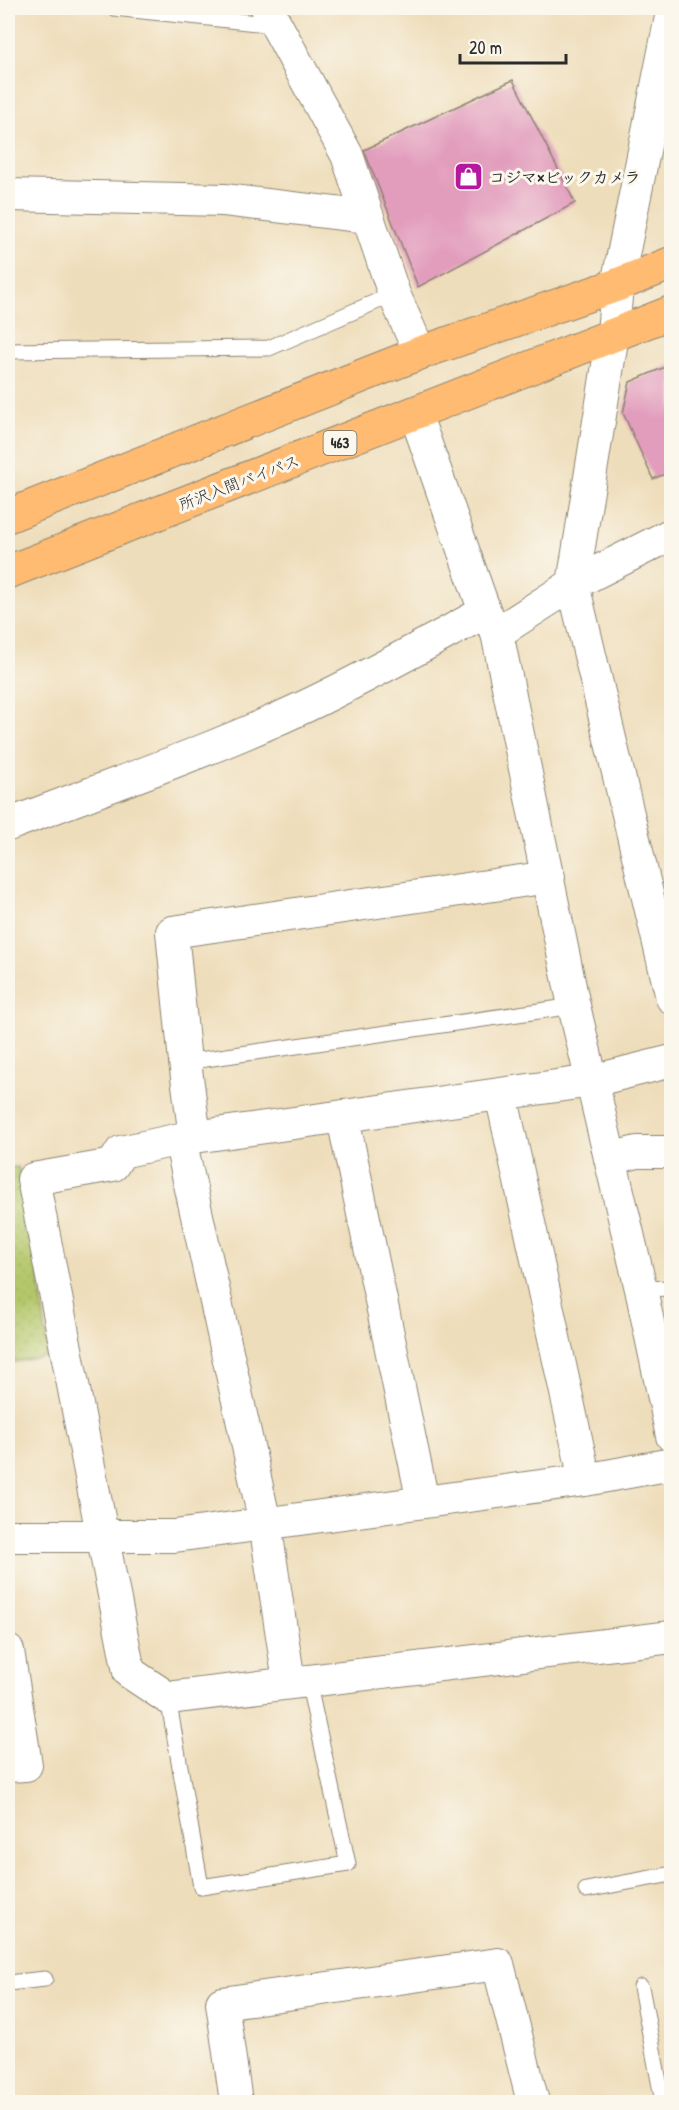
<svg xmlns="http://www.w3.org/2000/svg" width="679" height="2110" font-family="'Patrick Hand','Klee One',sans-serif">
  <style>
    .grass { fill: url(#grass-dots); stroke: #70794b; stroke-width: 1.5 }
    .building { fill: #e29dbd }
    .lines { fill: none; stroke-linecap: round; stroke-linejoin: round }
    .lane-casing { stroke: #8c8472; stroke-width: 17 }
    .street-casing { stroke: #8c8472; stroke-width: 34 }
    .highway-casing { stroke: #8c8472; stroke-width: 35 }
    .lane { stroke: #fff; stroke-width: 15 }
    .street { stroke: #fff; stroke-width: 32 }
    .highway { stroke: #ffbb71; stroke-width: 33 }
    .labels { text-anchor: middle; stroke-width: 6; stroke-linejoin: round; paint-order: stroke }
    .shield { fill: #fbf7ec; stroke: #696865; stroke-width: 1.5 }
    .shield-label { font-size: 15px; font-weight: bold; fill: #2b2b2b }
    .poi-label { font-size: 16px; font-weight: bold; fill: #2b2b2b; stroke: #fbf7ec; text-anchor: start }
    .street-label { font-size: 16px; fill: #2b2b2b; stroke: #fbf7ec }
  </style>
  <defs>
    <pattern id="grass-dots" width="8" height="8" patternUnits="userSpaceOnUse" patternTransform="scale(1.5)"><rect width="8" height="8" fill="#b4c76b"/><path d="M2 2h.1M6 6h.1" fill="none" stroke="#9bab5d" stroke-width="1.8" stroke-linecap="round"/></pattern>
  </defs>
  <rect width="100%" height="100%" fill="#fbf7ec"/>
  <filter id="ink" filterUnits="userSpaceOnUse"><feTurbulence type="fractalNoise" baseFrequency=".0167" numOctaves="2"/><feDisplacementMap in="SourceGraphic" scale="12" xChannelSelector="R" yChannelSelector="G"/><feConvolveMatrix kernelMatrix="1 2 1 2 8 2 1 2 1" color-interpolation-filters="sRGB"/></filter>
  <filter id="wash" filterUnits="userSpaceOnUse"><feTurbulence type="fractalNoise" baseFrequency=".008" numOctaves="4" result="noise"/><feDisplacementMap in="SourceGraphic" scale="24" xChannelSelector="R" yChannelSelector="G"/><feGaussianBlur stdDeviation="1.35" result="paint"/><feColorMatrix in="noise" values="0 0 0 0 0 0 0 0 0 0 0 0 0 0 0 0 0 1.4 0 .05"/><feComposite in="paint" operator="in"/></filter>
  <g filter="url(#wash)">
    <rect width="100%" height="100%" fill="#eeddba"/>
    <path class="grass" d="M18,1167l21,107 9,82 -40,7v-195z"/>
    <g id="blocks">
      <path class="building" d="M513,80l62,123 -157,84 -54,-137z
        M672,364v107l-19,8 -30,-66 7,-31z"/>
    </g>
  </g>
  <g filter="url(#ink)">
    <use href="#blocks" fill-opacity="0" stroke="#8c8472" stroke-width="1.5"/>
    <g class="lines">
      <defs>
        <path id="lane" d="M114,8l162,17
          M8,351l261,-3 125,-54
          M185,1062l389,-56
          M641,1289l31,-1
          M168,1698l33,189 147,-23 -40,-183
          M586,1890l86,-16
          M8,1983l37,-4
          M641,1987l22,115"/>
        <path id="street" d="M267,8l80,147 47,139 26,59
          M672,12l-55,273 -4,49 -40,250 99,414
          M8,195l216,5 144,17
          M415,413l70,199 12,21 77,373 67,283 31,147
          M497,633l76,-49 99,-50
          M8,825c98,-38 200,-73 296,-118 61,-29 121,-62 181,-95
          M672,1061l-80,20 -412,58 -59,13 -8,13 -80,14 96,493 39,26 504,-61
          M501,1094l84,386
          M343,1118l80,384
          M195,1137l-10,-75 -13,-130 377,-55
          M180,1139l85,384 24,159
          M610,1159l27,-7h35
          M8,1536h167l410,-56 87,-16
          M8,1651l18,114 -18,1
          M236,2102l-14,-99 276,-39 35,138"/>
        <path id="highway" d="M8,516l412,-163 197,-68 55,-22
          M8,572l664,-260"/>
      </defs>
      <use href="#lane" class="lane-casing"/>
      <use href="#street" class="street-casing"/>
      <use href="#highway" class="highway-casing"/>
      <use href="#lane" class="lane"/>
      <use href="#street" class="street"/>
      <use href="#highway" class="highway"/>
    </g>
  </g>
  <defs>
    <symbol id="shop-square" viewBox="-11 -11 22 22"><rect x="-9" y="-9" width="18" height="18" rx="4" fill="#b5179e" stroke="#fbf7ec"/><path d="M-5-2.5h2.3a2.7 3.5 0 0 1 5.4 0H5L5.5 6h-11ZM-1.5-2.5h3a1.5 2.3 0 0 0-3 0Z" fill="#fff"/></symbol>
  </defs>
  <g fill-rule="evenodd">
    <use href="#shop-square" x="452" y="160" width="33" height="33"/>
  </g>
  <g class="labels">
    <rect class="shield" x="323.5" y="431" width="33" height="24" rx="4.5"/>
    <g class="shield-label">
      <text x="340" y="448">463</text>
    </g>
    <g class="poi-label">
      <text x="489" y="183">コジマ×ビックカメラ</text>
    </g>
    <g class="street-label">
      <text transform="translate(239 482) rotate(-21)" y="6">所沢入間バイパス</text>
    </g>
  </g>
  <rect width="679" height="2110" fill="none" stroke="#fbf7ec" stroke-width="30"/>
  <path d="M460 54v9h106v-9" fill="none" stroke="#2b2b2b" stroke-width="3"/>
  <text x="469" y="54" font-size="18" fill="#2b2b2b" stroke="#fbf7ec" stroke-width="4.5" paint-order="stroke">20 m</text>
</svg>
